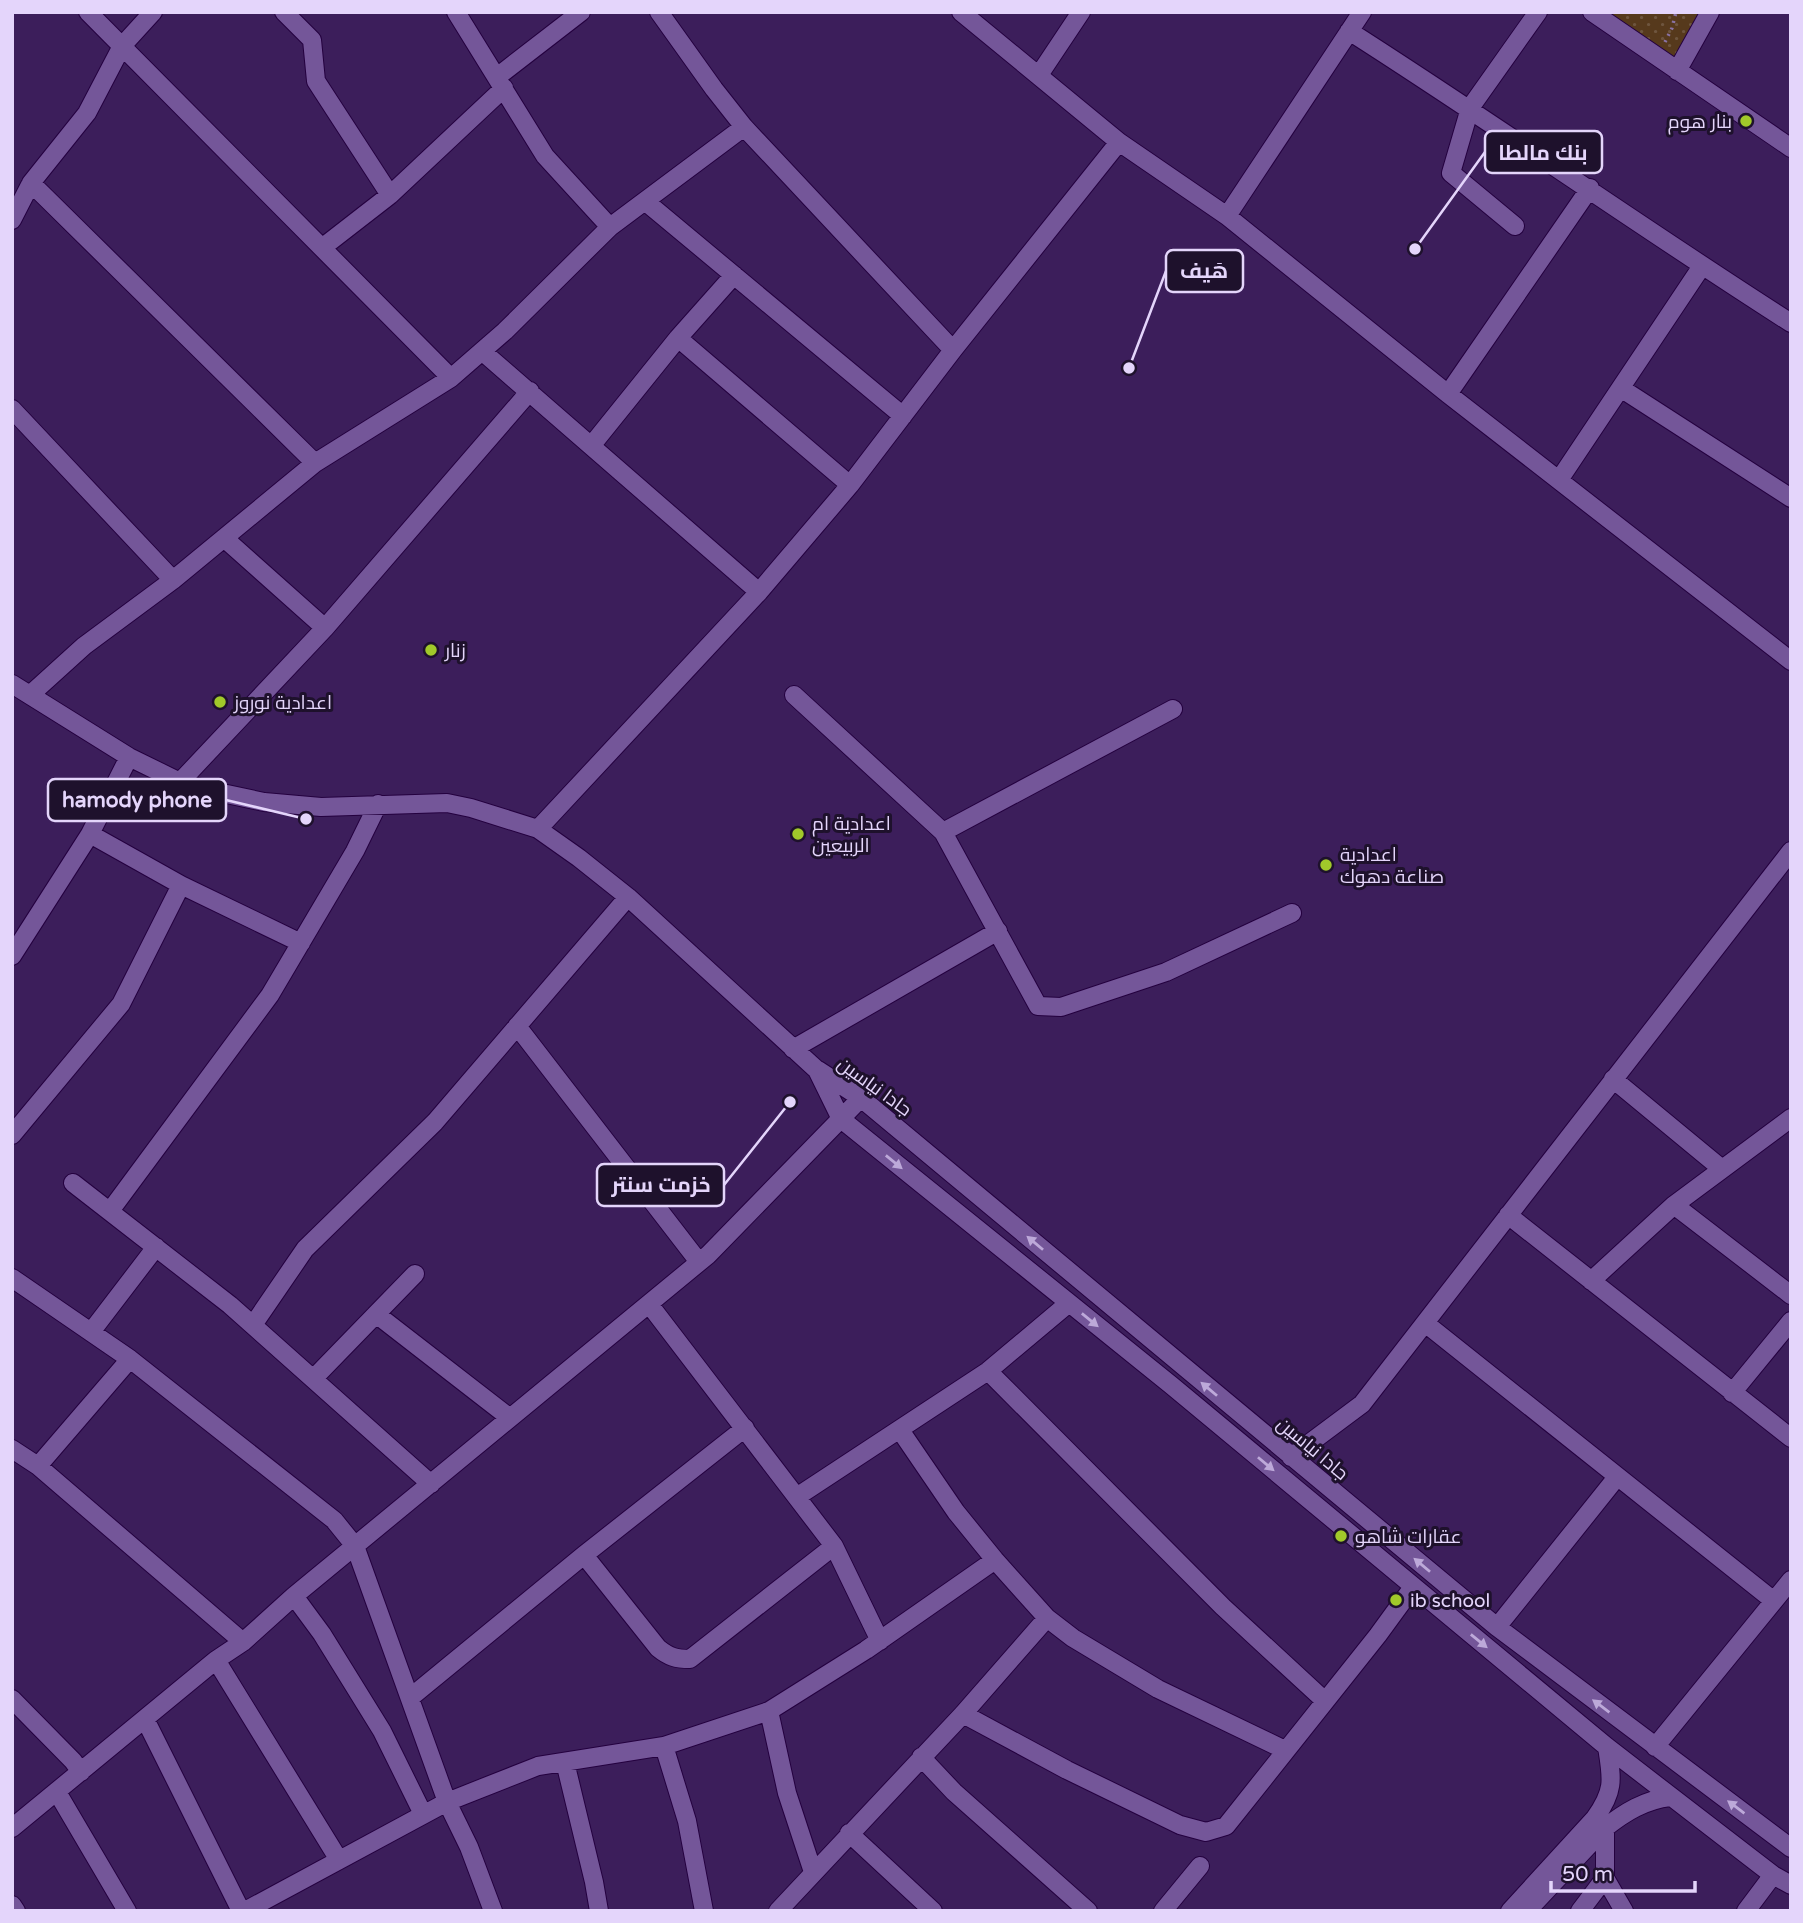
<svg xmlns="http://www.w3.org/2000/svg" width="1803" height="1923" font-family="'Varela Round',Cairo,sans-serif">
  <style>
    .grass { fill: url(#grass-dots) }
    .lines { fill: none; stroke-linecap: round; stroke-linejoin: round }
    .minor-casing { stroke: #24013f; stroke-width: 20 }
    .path { stroke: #8a73a5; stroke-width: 3.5; stroke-dasharray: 2 5; stroke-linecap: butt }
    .minor { stroke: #745699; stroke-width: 18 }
    .oneway { fill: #bda9d9 }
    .poi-dot { fill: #a1c92a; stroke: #1e112c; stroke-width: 2.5 }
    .labels { text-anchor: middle; stroke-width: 6; stroke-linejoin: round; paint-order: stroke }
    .poi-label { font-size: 19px; fill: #e4d5fb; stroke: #1e112c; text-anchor: start }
    .street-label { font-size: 19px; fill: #e4d5fb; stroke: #1e112c }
    .leader { fill: none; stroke: #e4d5fb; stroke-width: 2.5 }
    .callout-dot { fill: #e4d5fb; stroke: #1e112c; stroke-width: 2.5 }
    .callout { fill: #1e112c; stroke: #e4d5fb; stroke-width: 2.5 }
    .callout-label { font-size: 21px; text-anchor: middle; font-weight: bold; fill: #e4d5fb }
  </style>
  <defs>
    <pattern id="grass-dots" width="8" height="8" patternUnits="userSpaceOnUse" patternTransform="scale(1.75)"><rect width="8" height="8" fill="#56391c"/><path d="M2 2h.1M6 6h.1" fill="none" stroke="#6e553e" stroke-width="1.8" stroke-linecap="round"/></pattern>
  </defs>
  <rect width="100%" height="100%" fill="#3c1e5b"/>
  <path class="grass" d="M1592,12h118l-33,59z"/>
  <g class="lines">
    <defs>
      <path id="minor" d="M88,12l363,366
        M284,12l28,28 4,41 74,114
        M456,12l89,144 65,71
        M659,12l55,77 30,38 209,223
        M961,12l158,130 108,74 221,178 343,267
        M1592,12l199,136
        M1349,31c149,95 293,197 442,292
        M1677,71l33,-59
        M1039,75l42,-63
        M497,77l84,-65
        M31,183l284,280
        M646,202l257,214
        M1227,216l135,-204
        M12,220l19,-37 56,-70 35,-67 31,-34
        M1515,226l-64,-53 19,-65 68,-96
        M323,247l67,-52 114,-107
        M678,338l172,147
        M483,352l276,240
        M1622,389l169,109
        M1448,394l142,-206
        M12,409l161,171
        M591,446l87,-108 56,-63
        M1559,480l143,-214
        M224,538l101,90
        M12,684l117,73 51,25 28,8 56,12 57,5 126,-4 24,5 67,21 41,29 49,39 189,173 24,49 330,266 436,362 166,128 18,10
        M31,694l53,-48 89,-66 142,-117 136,-85 54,-47 105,-104 134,-100
        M794,695l149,137 95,174 23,1 105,-35 126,-59
        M180,782l145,-154 205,-237
        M538,829l221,-237 91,-107 103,-135 166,-208
        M943,832l230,-123
        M90,834l91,51 120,58
        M12,956l78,-122 39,-77
        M517,1026l182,236
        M793,1049l205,-118
        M818,1070l43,28 636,529 294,221
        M1613,1079l109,90
        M12,1135l109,-131 60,-119
        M73,1183l157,122 201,179
        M1674,1205l117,90
        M110,1211l160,-216 85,-144 23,-47
        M1508,1215l283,223
        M12,1278l118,81 204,161 21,26 92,256 22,45 24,64
        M1591,1281l83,-76 117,-87
        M649,1304l185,242 46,95
        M376,1314l134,104
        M1425,1323l349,278
        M253,1325l52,-76 130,-127 193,-225
        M91,1332l65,-85
        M988,1371l235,236 102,94
        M313,1379l102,-105
        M1732,1393l59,-72
        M900,1430l56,82 39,48 52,58 26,20 85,51 127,61
        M12,1449l26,17 205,176
        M1291,1457l71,-53 429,-553
        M38,1466l92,-107
        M798,1496l190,-125 81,-68
        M584,1555l74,93c11,9 18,11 32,11l144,-113
        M294,1596l28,38 60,97 41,83
        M1497,1627l120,-150
        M216,1660l123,200
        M411,1697l173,-142 161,-127
        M12,1699l61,62 8,11
        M769,1711l18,82 26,79
        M963,1714l104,56 113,55 26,7 20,-6 152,-191 35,-48
        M145,1719l96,192
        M664,1746l23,75 17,90
        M1655,1747l136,-167
        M921,1757l33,35 134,119
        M565,1762l29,120 5,29
        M57,1792l70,119
        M12,1828l204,-168 27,-18 51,-46 414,-341 153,-157
        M1605,1828v50l19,33
        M849,1833l84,78
        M12,1905l4,6
        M245,1911l202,-109 91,-36 126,-20 105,-35 97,-61 129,-90
        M778,1911l185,-197 84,-96
        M1163,1911l37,-45
        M1510,1911l85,-93c20,-28 17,-39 12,-71
        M1527,1911l78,-83c20,-16 40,-28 65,-31
        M1580,1911l25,-33
        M1746,1911l27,-36"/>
    </defs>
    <use href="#minor" class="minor-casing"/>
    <path class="path" d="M1665,42l7,-14 4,-16"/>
    <use href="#minor" class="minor"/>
  </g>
  <defs><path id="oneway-solid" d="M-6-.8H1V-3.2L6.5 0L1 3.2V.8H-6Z" transform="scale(1.75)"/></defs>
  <g class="oneway">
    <use href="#oneway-solid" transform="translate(894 1162) rotate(39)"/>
    <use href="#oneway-solid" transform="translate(1035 1243) rotate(-140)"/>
    <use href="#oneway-solid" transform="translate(1090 1320) rotate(39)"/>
    <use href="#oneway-solid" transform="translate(1209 1389) rotate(-140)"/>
    <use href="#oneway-solid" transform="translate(1266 1464) rotate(40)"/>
    <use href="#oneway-solid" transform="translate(1422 1565) rotate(-140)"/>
    <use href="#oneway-solid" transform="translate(1479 1641) rotate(39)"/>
    <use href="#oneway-solid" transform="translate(1601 1706) rotate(-143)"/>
    <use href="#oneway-solid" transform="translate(1736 1807) rotate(-143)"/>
  </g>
  <g class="poi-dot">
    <circle cx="1746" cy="121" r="7"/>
    <circle cx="431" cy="650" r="7"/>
    <circle cx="220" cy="702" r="7"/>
    <circle cx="798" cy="834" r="7"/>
    <circle cx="1326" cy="865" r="7"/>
    <circle cx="1341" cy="1536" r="7"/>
    <circle cx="1396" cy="1600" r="7"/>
  </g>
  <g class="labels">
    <g class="poi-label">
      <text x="1732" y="128" text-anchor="end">بنار هوم</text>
      <text x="445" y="657">زنار</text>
      <text x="234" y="709">اعدادية نوروز</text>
      <text x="812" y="830">اعدادية ام<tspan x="812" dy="22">الربيعين</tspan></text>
      <text x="1340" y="861">اعدادية<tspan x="1340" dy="22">صناعة دهوك</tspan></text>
      <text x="1355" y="1543">عقارات شاهو</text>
      <text x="1410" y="1607">ib school</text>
    </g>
    <g class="street-label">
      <text transform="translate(875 1086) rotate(36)" y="7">جادا نیاسین</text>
      <text transform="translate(1313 1448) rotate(40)" y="7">جادا نیاسین</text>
    </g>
  </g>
  <path class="leader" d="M1415 249L1485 152M1129 368L1166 271M306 819L226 800M790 1102L724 1185"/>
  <g class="callout-dot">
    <circle cx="1415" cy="249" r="7"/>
    <circle cx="1129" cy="368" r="7"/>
    <circle cx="306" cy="819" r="7"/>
    <circle cx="790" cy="1102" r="7"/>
  </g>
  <g class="callout">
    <rect x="1485" y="131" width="117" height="42" rx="7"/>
    <rect x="1166" y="250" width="77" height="42" rx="7"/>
    <rect x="48" y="779" width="178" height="42" rx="7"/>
    <rect x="597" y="1164" width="127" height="42" rx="7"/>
  </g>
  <g class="callout-label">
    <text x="1543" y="160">بنك مالطا</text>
    <text x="1204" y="278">هَيف</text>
    <text x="137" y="807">hamody phone</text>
    <text x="661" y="1192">خزمت سنتر</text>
  </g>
  <rect width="1803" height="1923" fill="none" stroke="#e4d5fb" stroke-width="28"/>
  <path d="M1551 1881v10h144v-10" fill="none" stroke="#e4d5fb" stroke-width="3.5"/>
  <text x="1562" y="1881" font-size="21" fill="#e4d5fb" stroke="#1e112c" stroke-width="5" paint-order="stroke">50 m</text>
</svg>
